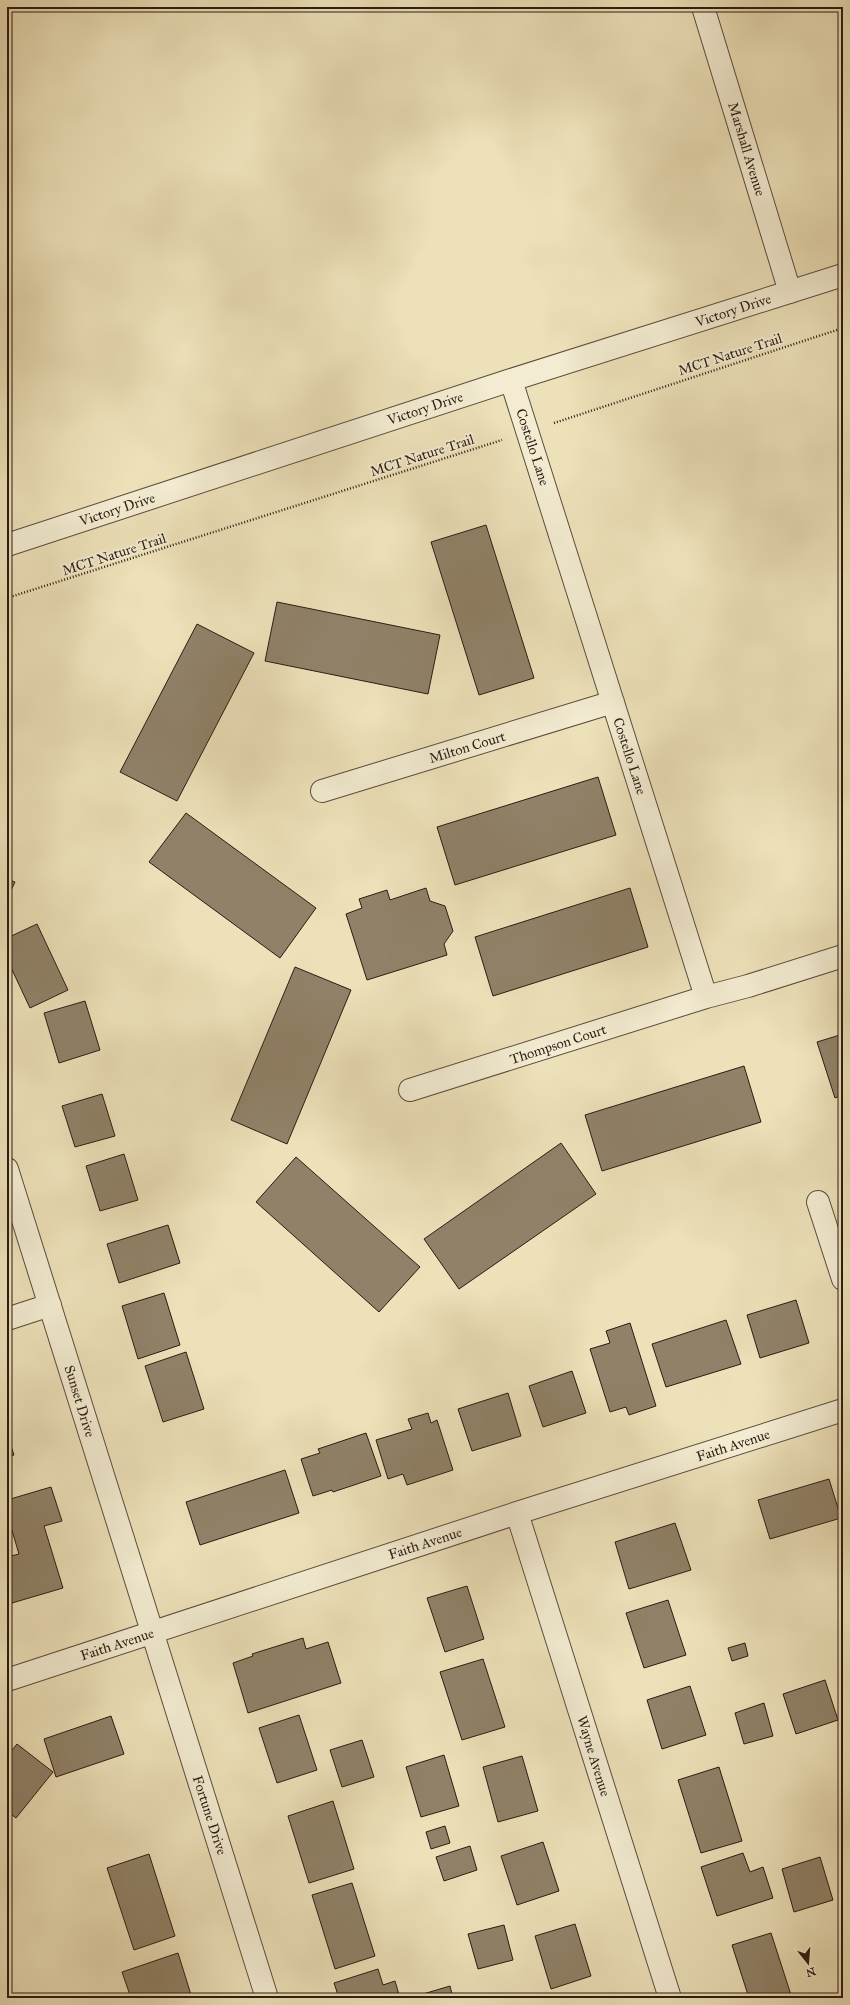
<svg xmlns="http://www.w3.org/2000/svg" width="850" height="2005" font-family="'IM FELL Great Primer',serif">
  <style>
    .building { fill: #908269; stroke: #2c1b12 }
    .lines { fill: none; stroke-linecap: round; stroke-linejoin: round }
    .street-casing { stroke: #5c4c3c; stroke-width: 24 }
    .path { stroke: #2c1b12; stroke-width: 2.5; stroke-dasharray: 1 2; stroke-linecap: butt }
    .street { stroke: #f3ecd2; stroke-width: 22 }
    .labels { text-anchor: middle; stroke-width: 3.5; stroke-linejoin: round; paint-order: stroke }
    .street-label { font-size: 14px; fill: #2c1b12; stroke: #f3ecd2 }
  </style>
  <rect width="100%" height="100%" fill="#ede1b9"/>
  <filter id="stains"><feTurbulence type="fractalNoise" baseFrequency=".005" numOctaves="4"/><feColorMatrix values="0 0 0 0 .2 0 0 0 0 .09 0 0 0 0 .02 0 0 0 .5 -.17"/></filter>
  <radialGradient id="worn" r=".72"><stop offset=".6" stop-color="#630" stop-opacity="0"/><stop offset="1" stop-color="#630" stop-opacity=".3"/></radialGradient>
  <path class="building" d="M486,525l48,153 -55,17 -48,-153z
    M277,602l163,33 -12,59 -163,-33z
    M197,624l57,29 -77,148 -57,-29z
    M598,777l18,58 -161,50 -18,-58z
    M186,813l130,95 -36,50 -131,-96z
    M7,879l8,3 -8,17z
    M426,888l4,13 15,5 8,25 -9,13 3,11 -80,25 -21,-66 16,-6 -3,-9 28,-9 3,10z
    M630,888l18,59 -155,49 -18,-59z
    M37,924l31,66 -38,18 -23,-49v-21z
    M295,967l56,23 -64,154 -56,-24z
    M85,1001l15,49 -41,13 -15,-50z
    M843,1034v61l-8,3 -18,-56z
    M744,1066l17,56 -159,49 -17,-56z
    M102,1094l13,42 -40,11 -13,-41z
    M561,1143l35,51 -137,95 -35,-50z
    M124,1154l14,46 -38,11 -14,-45z
    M296,1157l124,110 -41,45 -123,-110z
    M168,1225l12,38 -61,20 -12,-39z
    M164,1293l16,52 -42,14 -16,-53z
    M796,1300l13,43 -49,15 -13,-43z
    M726,1320l15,44 -75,23 -14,-43z
    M630,1323l26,83 -27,9 -3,-8 -16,5 -20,-63 20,-6 -4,-12z
    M186,1352l18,57 -41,13 -18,-56z
    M572,1371l14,42 -43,14 -14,-41z
    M508,1393l13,43 -49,15 -14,-42z
    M428,1413l3,10 6,-3 16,50 -46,15 -4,-11 -15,5 -12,-39 36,-11 -4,-10z
    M366,1433l15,43 -48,16 -1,-2 -19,6 -12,-37 19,-6 -2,-4z
    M7,1434l7,21 -7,2z
    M285,1470l14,43 -99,32 -14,-43z
    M829,1479l12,39 -71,21 -12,-39z
    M51,1487l11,34 -18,5 19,62 -51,15 -5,-15v-31l12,-3 -12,-40v-14z
    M675,1523l16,47 -62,19 -14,-47z
    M467,1586l17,53 -39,13 -18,-54z
    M668,1600l18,55 -42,13 -18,-55z
    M303,1638l3,11 22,-7 13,41 -93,30 -15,-50 20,-7 -1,-2z
    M745,1643l3,13 -16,5 -4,-13z
    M483,1659l22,68 -43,13 -22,-68z
    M825,1680l13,40 -42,14 -13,-40z
    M690,1686l16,49 -44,14 -15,-49z
    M764,1703l9,33 -29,8 -9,-31z
    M299,1715l18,55 -40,13 -18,-55z
    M111,1716l13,38 -68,23 -12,-38z
    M362,1740l12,37 -32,10 -12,-37z
    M17,1744l36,28 -37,46 -9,-7v-55z
    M444,1755l15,51 -38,11 -15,-50z
    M522,1756l16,55 -40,11 -15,-55z
    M719,1767l23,74 -41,12 -23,-73z
    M333,1801l21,68 -45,14 -21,-67z
    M445,1826l5,17 -19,6 -5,-17z
    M543,1842l16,49 -42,14 -16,-49z
    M470,1846l7,24 -33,11 -8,-24z
    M743,1853l7,19 13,-5 10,31 -56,18 -16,-49z
    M149,1854l26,82 -41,14 -27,-82z
    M820,1857l13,43 -39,12 -12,-43z
    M352,1883l23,73 -40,13 -23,-74z
    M575,1924l16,52 -40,13 -16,-53z
    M504,1925l9,35 -35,9 -10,-35z
    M771,1933l21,65h-43l-17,-53z
    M178,1953l14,45h-61l-9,-26z
    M378,1969l5,16 12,-4 5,17h-61l-5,-15z
    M450,1986l3,12h-39l-1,-1z"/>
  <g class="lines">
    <defs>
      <path id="street" d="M703,7l87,285
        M511,380l195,617
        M7,545l504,-165 332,-105
        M322,791l291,-89
        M410,1090l296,-93 42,-11 95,-30
        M7,1169l260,829
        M818,1202l25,77
        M7,1319l43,-14
        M517,1513l153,485
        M7,1680l510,-167 326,-103"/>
    </defs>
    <use href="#street" class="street-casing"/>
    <path class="path" d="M554,423l289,-95
      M7,598l495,-158"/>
    <use href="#street" class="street"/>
  </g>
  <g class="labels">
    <g class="street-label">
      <text transform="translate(747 149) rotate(73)" y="5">Marshall Avenue</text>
      <text transform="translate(733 310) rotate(-18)" y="5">Victory Drive</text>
      <text transform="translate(730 354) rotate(-18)" y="5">MCT Nature Trail</text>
      <text transform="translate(425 408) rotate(-18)" y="5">Victory Drive</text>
      <text transform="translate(533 447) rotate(72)" y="5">Costello Lane</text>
      <text transform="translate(422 455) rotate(-18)" y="5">MCT Nature Trail</text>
      <text transform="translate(117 509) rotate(-18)" y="5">Victory Drive</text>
      <text transform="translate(114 554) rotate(-18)" y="5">MCT Nature Trail</text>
      <text transform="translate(467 747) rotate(-17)" y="5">Milton Court</text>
      <text transform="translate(630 756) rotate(72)" y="5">Costello Lane</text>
      <text transform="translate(558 1044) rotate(-18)" y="5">Thompson Court</text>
      <text transform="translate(80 1401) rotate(73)" y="5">Sunset Drive</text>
      <text transform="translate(733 1445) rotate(-18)" y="5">Faith Avenue</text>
      <text transform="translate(425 1543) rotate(-18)" y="5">Faith Avenue</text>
      <text transform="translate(117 1644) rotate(-18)" y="5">Faith Avenue</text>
      <text transform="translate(594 1756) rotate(73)" y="5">Wayne Avenue</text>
      <text transform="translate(210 1815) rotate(72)" y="5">Fortune Drive</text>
    </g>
  </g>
  <rect width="850" height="2005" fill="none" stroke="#ede1b9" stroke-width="24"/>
  <rect x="8" y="8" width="834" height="1989" fill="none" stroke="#2c1b12" stroke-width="2"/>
  <rect x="12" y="12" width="826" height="1981" fill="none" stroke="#2c1b12"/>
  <g transform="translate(808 1963) rotate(163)" stroke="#f3ecd2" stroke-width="3" paint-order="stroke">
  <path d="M0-3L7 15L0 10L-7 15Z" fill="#2c1b12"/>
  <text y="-6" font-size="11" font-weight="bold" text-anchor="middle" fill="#2c1b12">N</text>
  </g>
  <rect width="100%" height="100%" filter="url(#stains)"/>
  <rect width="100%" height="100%" fill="url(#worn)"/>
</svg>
